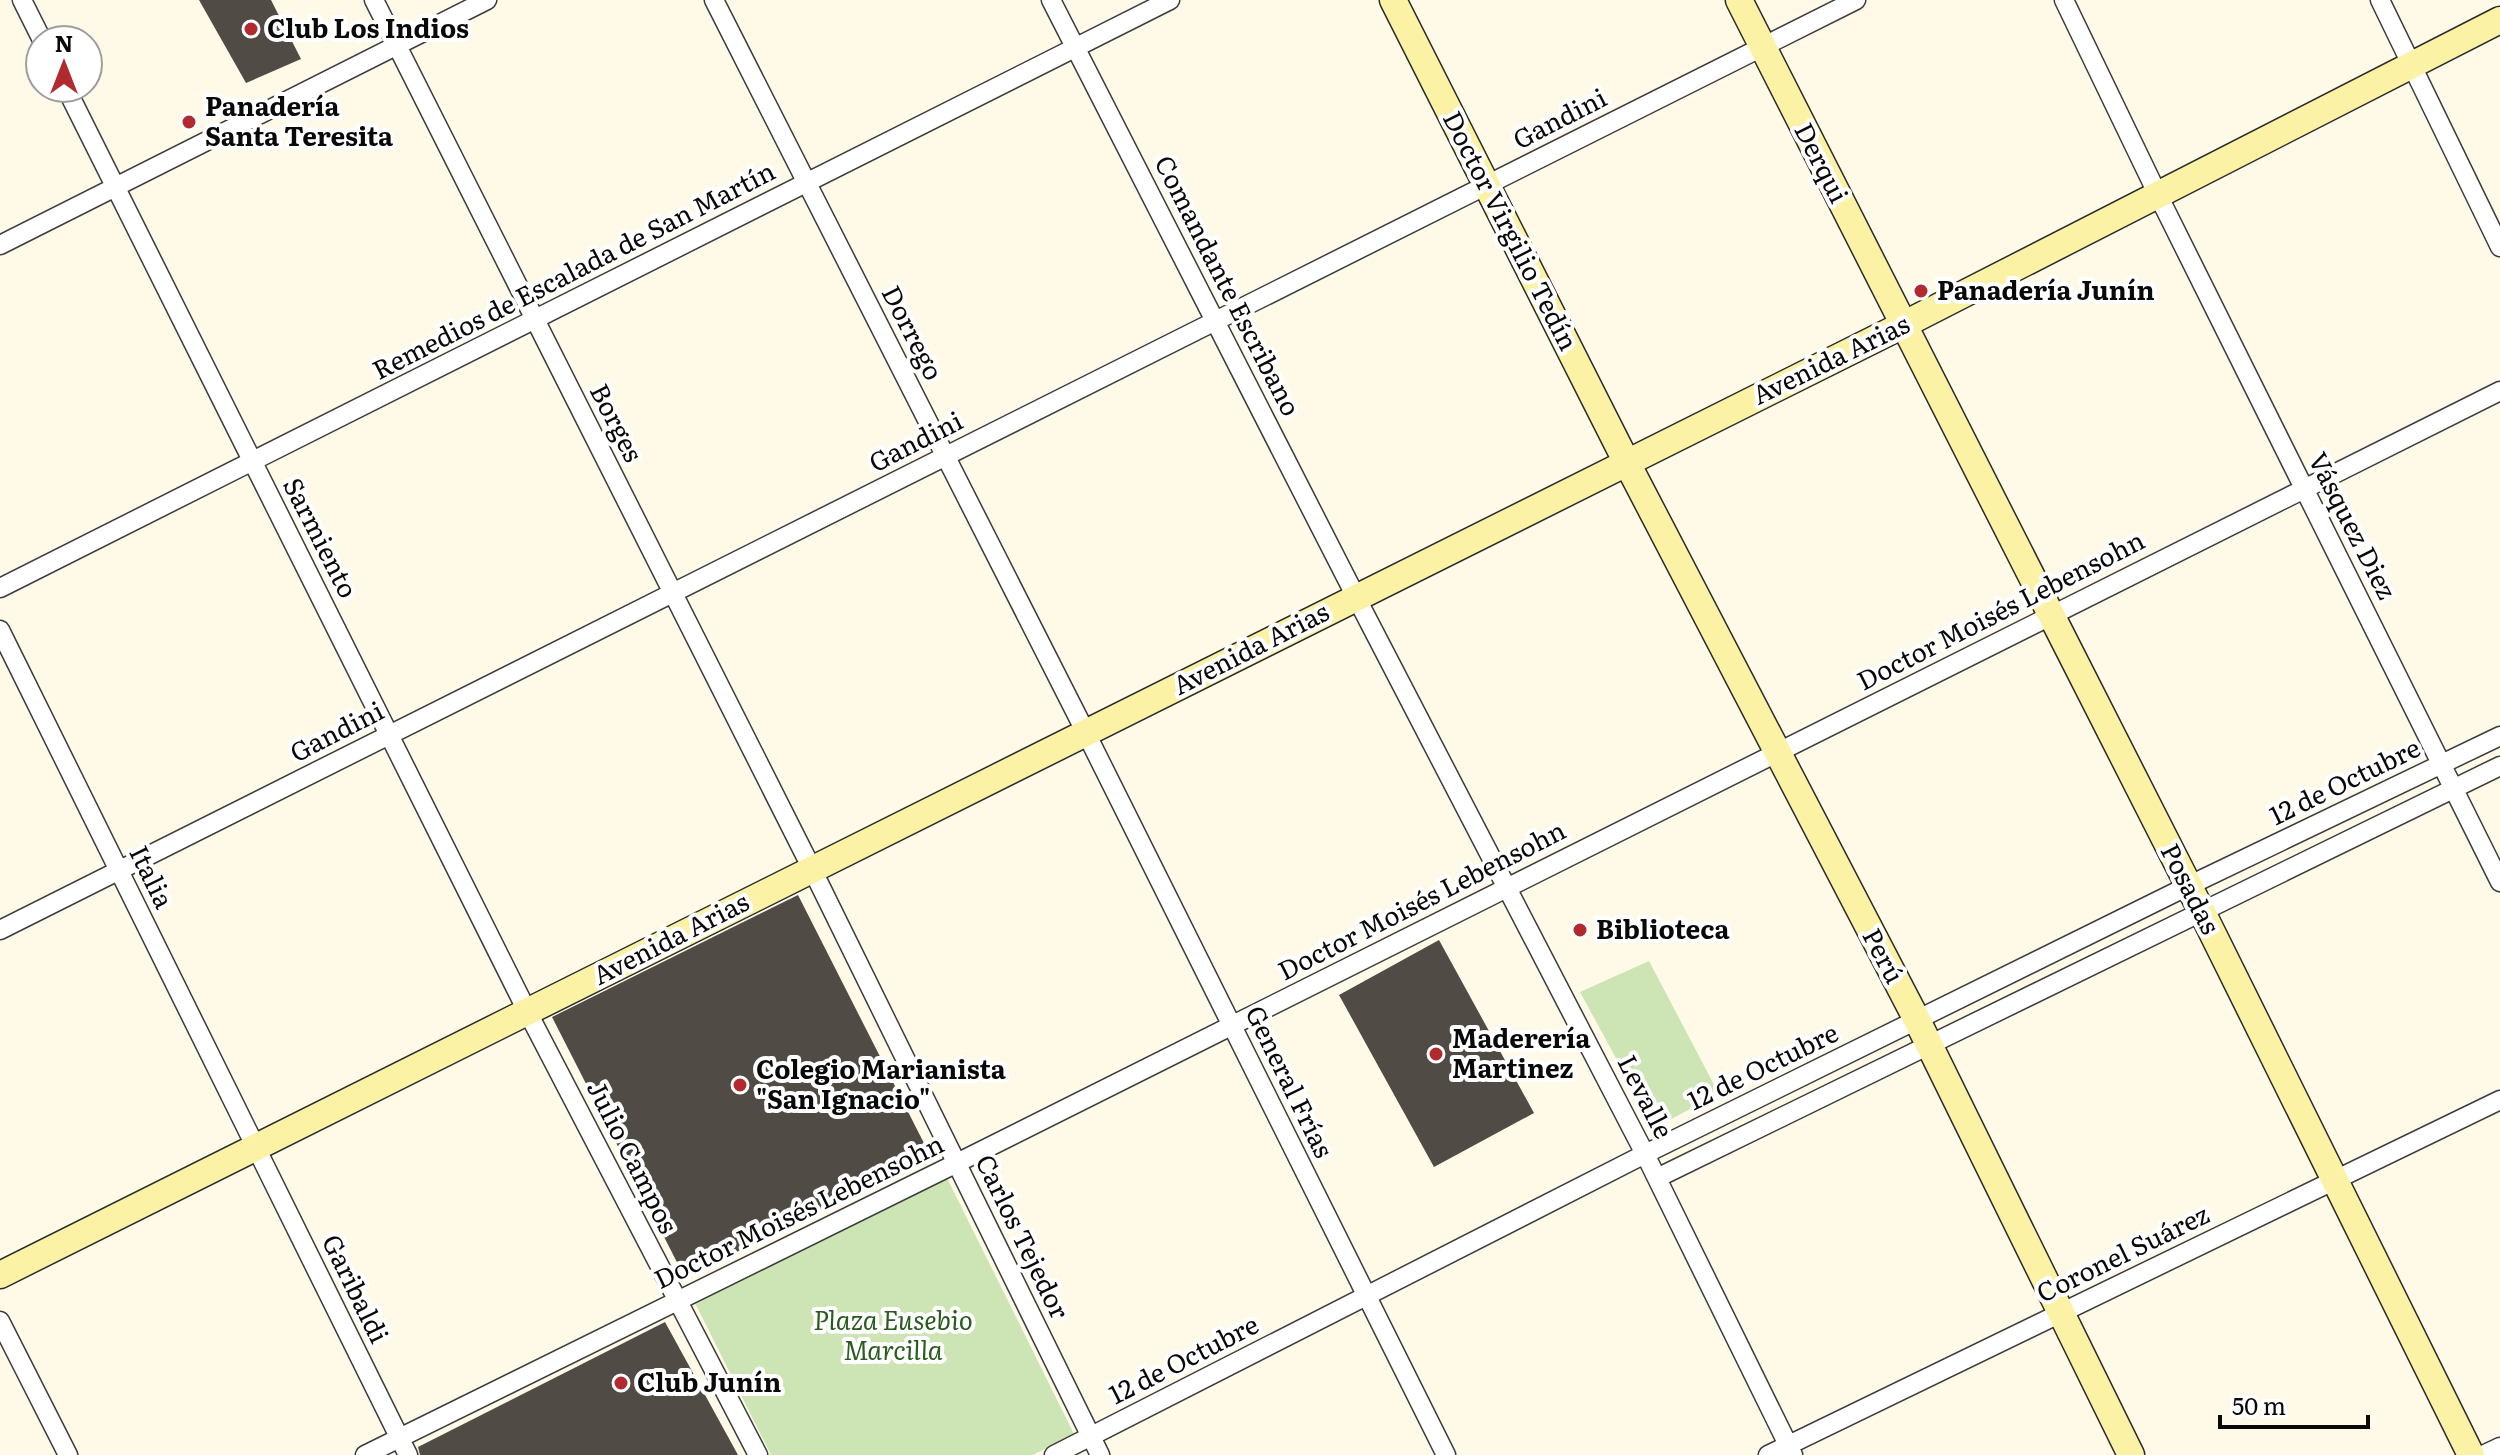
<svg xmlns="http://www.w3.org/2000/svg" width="2500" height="1455" font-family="Literata,serif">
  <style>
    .green { fill: #cde5b4 }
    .building { fill: #514b46 }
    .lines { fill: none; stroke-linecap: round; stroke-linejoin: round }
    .minor-casing { stroke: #3c3c3c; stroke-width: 21 }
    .secondary-casing { stroke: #2b2b2b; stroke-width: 29 }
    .minor { stroke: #fff; stroke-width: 18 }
    .secondary { stroke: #fbf2a5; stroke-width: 26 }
    .poi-dot { fill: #b12a2f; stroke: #fff; stroke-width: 3 }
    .labels { text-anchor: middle; stroke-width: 8; stroke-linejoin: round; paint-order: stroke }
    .poi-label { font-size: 26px; font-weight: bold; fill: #090909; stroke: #fff; text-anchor: start }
    .street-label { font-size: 26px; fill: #090909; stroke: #fff }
    .park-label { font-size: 26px; font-style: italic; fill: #2b5c1f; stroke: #fff }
  </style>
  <rect width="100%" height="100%" fill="#fefae7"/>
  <path class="green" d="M1649,961l70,133 -65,34 -74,-136z
    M946,1176l128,258 -41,21h-262l-76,-152z"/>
  <path class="building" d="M199,0h72l30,59 -55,24z
    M798,895l132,260 -245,123 -133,-261z
    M1439,940l95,173 -100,54 -95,-172z
    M665,1322l73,133h-318l-2,-8z"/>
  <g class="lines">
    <defs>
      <path id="minor" d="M22,0l20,40
        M374,0l438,869 288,586
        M714,0l371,731 361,724
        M1051,0l305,597 289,557 148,301
        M2064,0l93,193 343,689
        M2380,0l120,247
        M66,88l461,923 231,444
        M0,245l487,-245
        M0,588l1170,-588
        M0,630l408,825
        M0,930l1856,-930
        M1657,1178l843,-412
        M0,1321l68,134
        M365,1455l592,-292 1543,-772
        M1054,1455l591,-301 543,-268 312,-150
        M1768,1455l732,-355
        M2483,1455l17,-8"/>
      <path id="secondary" d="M1393,0l233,461 291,559 214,435
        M1739,0l463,912 269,543
        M0,1275l1903,-950 597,-305"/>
    </defs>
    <use href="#minor" class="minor-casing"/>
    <use href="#secondary" class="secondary-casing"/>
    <use href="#minor" class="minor"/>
    <use href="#secondary" class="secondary"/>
  </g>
  <g class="poi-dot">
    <circle cx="251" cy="29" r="8"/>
    <circle cx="189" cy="122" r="8"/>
    <circle cx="1921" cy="291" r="8"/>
    <circle cx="1580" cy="930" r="8"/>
    <circle cx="1436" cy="1054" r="8"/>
    <circle cx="740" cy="1085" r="8"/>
    <circle cx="621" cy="1383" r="8"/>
  </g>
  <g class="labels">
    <g class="poi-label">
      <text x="267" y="38">Club Los Indios</text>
      <text x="205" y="116">Panadería<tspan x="205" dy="30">Santa Teresita</tspan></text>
      <text x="1937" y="300">Panadería Junín</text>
      <text x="1596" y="939">Biblioteca</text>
      <text x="1452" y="1048">Maderería<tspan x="1452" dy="30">Martinez</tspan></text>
      <text x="756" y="1079">Colegio Marianista<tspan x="756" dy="30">"San Ignacio"</tspan></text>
      <text x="637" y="1392">Club Junín</text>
    </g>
    <g class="street-label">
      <text transform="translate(1560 119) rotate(-27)" y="9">Gandini</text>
      <text transform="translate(1821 163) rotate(63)" y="9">Derqui</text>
      <text transform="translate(1510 231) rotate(63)" y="9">Doctor Virgilio Tedín</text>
      <text transform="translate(574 271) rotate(-27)" y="9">Remedios de Escalada de San Martín</text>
      <text transform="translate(1227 286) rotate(63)" y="9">Comandante Escribano</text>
      <text transform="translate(912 333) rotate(63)" y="9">Dorrego</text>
      <text transform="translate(1831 360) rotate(-26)" y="9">Avenida Arias</text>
      <text transform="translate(616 423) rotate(63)" y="9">Borges</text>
      <text transform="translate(916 442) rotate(-27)" y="9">Gandini</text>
      <text transform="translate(2352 526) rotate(63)" y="9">Vásquez Diez</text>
      <text transform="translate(320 538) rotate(63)" y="9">Sarmiento</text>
      <text transform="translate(2001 611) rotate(-27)" y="9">Doctor Moisés Lebensohn</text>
      <text transform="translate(1251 649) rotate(-27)" y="9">Avenida Arias</text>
      <text transform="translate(337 732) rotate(-27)" y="9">Gandini</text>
      <text transform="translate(2345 782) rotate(-26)" y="9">12 de Octubre</text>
      <text transform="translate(151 877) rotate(64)" y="9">Italia</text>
      <text transform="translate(2190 889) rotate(63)" y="9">Posadas</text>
      <text transform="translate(1422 901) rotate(-27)" y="9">Doctor Moisés Lebensohn</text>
      <text transform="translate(671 939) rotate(-27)" y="9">Avenida Arias</text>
      <text transform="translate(1883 956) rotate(62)" y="9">Perú</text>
      <text transform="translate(1763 1067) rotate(-26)" y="9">12 de Octubre</text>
      <text transform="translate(1289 1082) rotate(64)" y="9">General Frías</text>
      <text transform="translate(1645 1097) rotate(63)" y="9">Levalle</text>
      <text transform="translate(632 1157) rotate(63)" y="9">Julio Campos</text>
      <text transform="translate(799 1212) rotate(-26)" y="9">Doctor Moisés Lebensohn</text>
      <text transform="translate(1022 1237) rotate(64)" y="9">Carlos Tejedor</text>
      <text transform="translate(2123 1254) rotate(-26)" y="9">Coronel Suárez</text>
      <text transform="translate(355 1289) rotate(64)" y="9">Garibaldi</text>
      <text transform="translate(1184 1360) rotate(-27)" y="9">12 de Octubre</text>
    </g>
    <g class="park-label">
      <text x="893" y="1330">Plaza Eusebio<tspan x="893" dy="30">Marcilla</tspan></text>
    </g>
  </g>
  <g transform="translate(64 64)"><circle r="38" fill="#ffffff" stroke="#9d9d9d" stroke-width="2"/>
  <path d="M0-6L14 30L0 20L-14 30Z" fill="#b12a2f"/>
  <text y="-12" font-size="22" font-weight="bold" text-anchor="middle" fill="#090909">N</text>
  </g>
  <path d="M2220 1415v12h148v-12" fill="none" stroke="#090909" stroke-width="4"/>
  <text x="2232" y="1415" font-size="24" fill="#090909" stroke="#ffffff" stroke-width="6" paint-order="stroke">50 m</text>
</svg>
